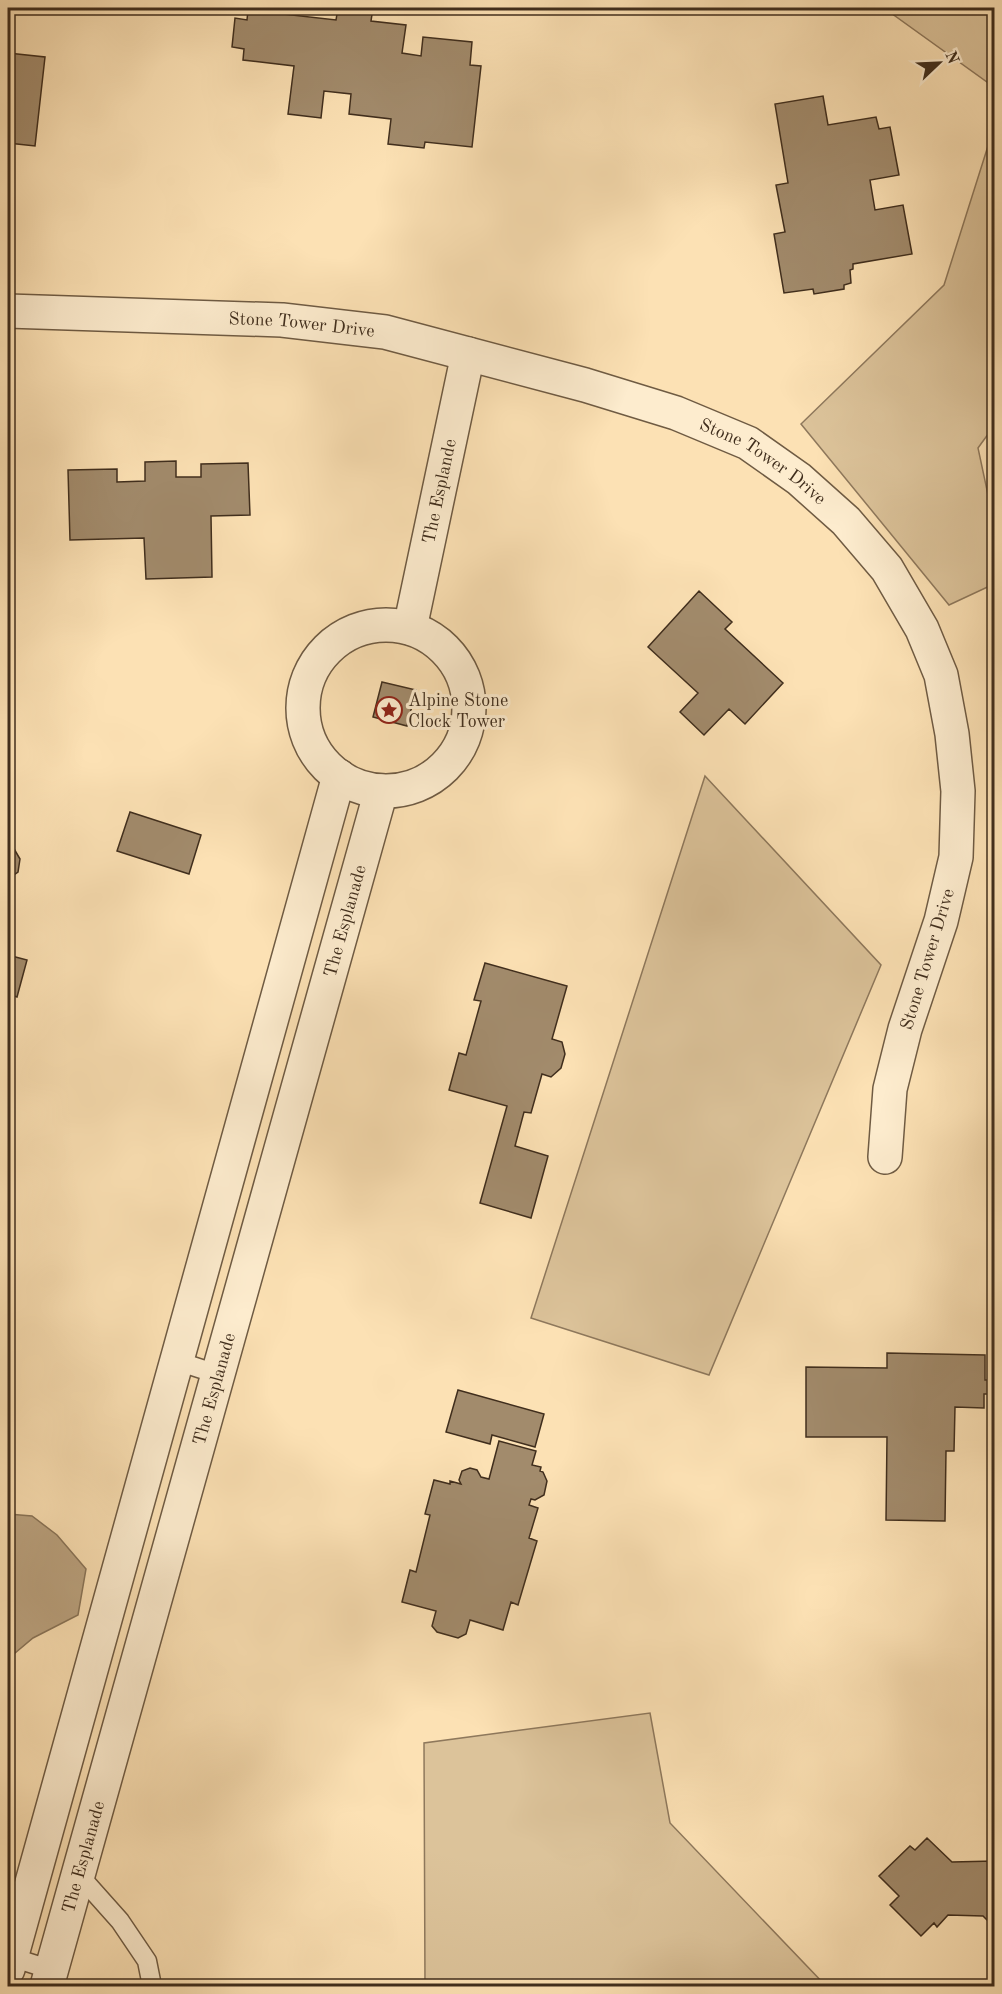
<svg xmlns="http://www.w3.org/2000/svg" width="1002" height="1994" font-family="'Old Standard TT',serif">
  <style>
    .green { fill: #dcc39a; stroke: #8e785c; stroke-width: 1.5 }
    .water { fill: #bca481; stroke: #8a7559; stroke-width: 1.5 }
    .building { fill: #a28b6c; stroke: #402e1d; stroke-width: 1.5 }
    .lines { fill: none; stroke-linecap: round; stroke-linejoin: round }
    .service-casing { stroke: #6f5b43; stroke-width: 21 }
    .minor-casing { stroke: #6f5b43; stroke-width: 36 }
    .service { stroke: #fdecce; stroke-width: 18 }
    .minor { stroke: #fdecce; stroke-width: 33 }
    .labels { text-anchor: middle; stroke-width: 6; stroke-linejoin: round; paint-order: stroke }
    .street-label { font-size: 18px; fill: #402e1d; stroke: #fdecce }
    .poi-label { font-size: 18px; fill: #402e1d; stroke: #fdecce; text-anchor: start }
  </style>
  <rect width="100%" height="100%" fill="#fce1b4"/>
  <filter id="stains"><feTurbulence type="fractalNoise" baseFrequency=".00333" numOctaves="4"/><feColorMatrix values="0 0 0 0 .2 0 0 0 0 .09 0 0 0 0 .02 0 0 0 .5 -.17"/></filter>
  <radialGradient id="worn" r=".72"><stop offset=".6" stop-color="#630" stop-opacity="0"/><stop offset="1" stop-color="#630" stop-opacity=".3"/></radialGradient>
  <path class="green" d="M884,8h110v79z
    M994,127v299l-16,22 16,75v61l-45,21 -148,-181 143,-139z
    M705,776l176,189 -172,410 -178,-57z
    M650,1713l20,110 156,163h-401l-1,-243z"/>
  <path class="water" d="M8,1514l24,2 25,19 29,34 -8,46 -45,23 -25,21z"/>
  <path class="building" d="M338,8h35l-2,13 35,4 -4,28 19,3 2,-19 49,5 -2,23 11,1 -9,81 -47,-5 -1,6 -36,-4 3,-25 -42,-5 2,-20 -27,-3 -3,27 -33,-4 6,-48 -51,-6 1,-11 -12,-2 3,-29 12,2 1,-10 88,10z
    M8,53l37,4 -10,89 -27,-3z
    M823,96l5,29 48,-8 3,12 11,-2 9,48 -29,5 5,30 28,-5 9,49 -59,10v5l-3,1 1,13 -7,2v4l-30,5 -1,-5 -29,4 -10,-59 11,-2 -9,-47 12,-2 -13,-79z
    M176,461v16h25v-13l47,-1 2,52 -39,1 1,61 -66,2 -2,-41 -74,2 -2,-70 49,-1v13l28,-1v-19z
    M699,591l33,31 -7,7 58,54 -38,41 -16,-15 -25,26 -24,-23 18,-19 -50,-46z
    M382,682l34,8 -9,36 -34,-9z
    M8,808l5,1 -5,21z
    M130,812l71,23 -12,39 -72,-23z
    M8,846l5,1 7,12 -2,13 -10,7z
    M8,955l19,5 -10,37 -9,-3z
    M485,963l82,23 -15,53 10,3 3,12 -4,14 -10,9 -9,-3 -11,39 -7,-1 -9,34 33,10 -17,62 -51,-15 27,-97 -58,-16 10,-37 7,2 15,-54 -7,-1z
    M887,1353l98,2v25h9v14h-10v14l-29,-1 -1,44h-8l-1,70 -59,-1 1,-83h-81v-70l81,1z
    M458,1390l86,24 -9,33 -43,-12 -2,9 -44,-12z
    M499,1441l37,10 -4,14 9,2 -1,4 3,1 4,9 -3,14 -9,5 -4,-1 -2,6 9,3 -9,30 8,3 -19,64 -7,-3 -8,28 -33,-10 -4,14 -8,4 -21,-6 -5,-6 4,-15 -34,-9 8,-32 6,2 14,-57 -5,-1 9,-34 16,4v-3l11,3 -2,-4 3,-9 8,-3 7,2 4,7 8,2z
    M927,1838l25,24 42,-1v66l-11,-11 -35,-1 -11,12 -3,-4 -13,13 -31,-31 9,-9 -20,-20 31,-30 5,4z"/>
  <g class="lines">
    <defs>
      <path id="service" d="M177,1361l43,14
        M79,1875l41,46 27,40 5,25
        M11,1957l41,13"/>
      <g id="minor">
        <path id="s1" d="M8,311l274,9 103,12 200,53 91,28 72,30 51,36 47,42 41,48 35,60 19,46 11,59 6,57 -2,66 -15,64 -36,108 -15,60 -5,68"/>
        <circle cx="386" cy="708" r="83"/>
        <path id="s2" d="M410,628l58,-274"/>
        <path d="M8,1969l331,-1193"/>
        <path id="s3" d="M47,1986l334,-1195"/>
      </g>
    </defs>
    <use href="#service" class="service-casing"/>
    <use href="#minor" class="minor-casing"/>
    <use href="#service" class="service"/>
    <use href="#minor" class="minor"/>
  </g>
  <defs>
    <symbol id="sight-ring" viewBox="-11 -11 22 22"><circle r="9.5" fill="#fdecce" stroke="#8f2418" stroke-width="1.5"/><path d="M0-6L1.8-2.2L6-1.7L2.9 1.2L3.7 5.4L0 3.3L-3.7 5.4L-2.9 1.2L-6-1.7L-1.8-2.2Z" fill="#8f2418"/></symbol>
  </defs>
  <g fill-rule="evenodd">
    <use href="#sight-ring" x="374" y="695" width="30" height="30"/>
  </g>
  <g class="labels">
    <g class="street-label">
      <text dy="6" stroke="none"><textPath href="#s1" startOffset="294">Stone Tower Drive</textPath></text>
      <text dy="6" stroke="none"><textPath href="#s1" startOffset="780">Stone Tower Drive</textPath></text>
      <text dy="6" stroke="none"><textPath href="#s2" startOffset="140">The Esplande</textPath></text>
      <text dy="6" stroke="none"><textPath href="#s3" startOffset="1106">The Esplanade</textPath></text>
      <text transform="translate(927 959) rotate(-73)" y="6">Stone Tower Drive</text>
      <text dy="6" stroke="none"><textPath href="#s3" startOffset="620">The Esplanade</textPath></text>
      <text dy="6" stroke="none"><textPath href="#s3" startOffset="134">The Esplanade</textPath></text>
    </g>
    <g class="poi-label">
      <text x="408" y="706">Alpine Stone<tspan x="408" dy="21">Clock Tower</tspan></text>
    </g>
  </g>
  <rect width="1002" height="1994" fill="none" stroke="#fce1b4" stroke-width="30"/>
  <rect x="9" y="9" width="984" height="1976" fill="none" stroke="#402e1d" stroke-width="3"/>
  <rect x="15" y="15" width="972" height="1964" fill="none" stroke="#402e1d" stroke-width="1.5"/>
  <g transform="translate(939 63) rotate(67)" stroke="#fdecce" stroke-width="4.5" paint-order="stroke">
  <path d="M0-4.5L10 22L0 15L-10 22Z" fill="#402e1d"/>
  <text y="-9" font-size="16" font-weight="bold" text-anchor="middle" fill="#402e1d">N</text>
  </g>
  <rect width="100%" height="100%" filter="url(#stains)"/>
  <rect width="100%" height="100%" fill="url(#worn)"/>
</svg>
